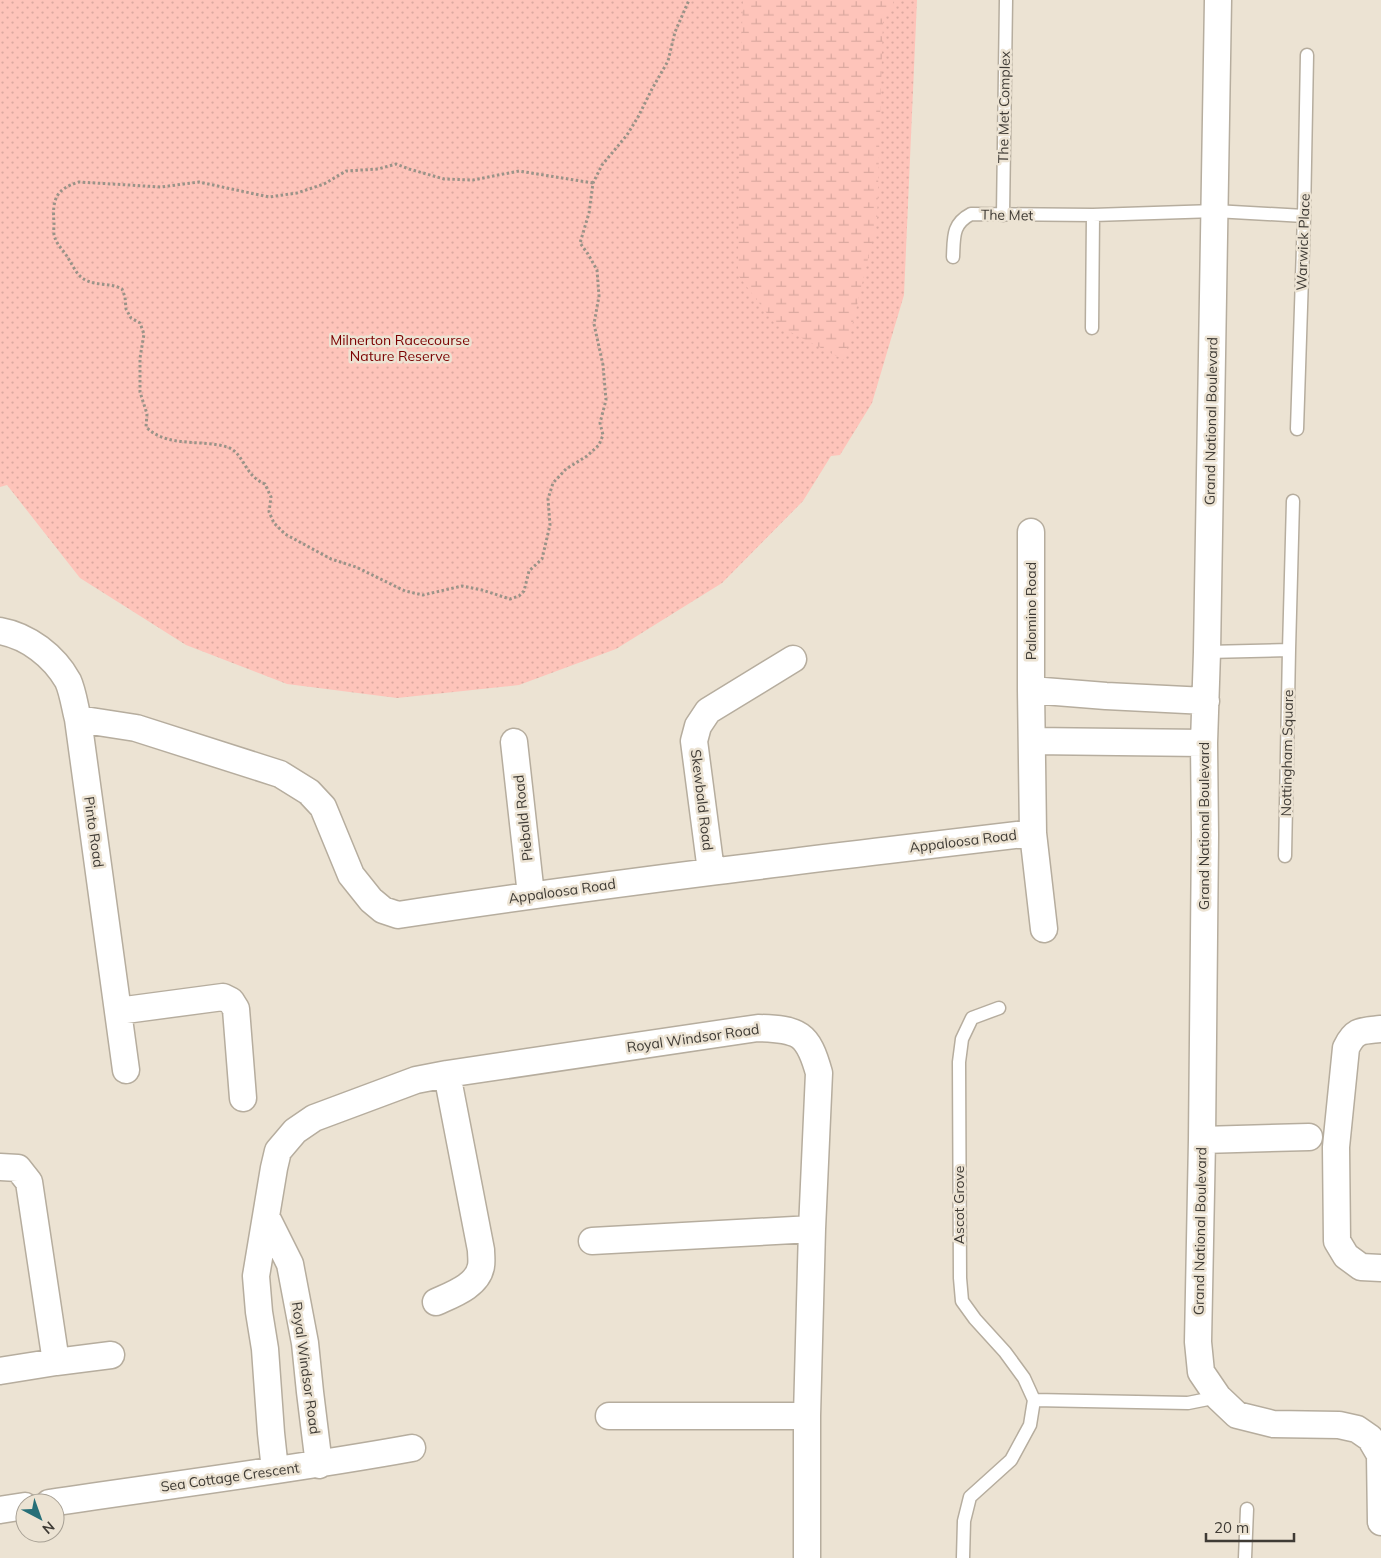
<svg xmlns="http://www.w3.org/2000/svg" width="1381" height="1558" font-family="Mulish,sans-serif">
  <style>
    .grass { fill: url(#grass-dots) }
    .wetland { fill: url(#wetland-marsh) }
    .lines { fill: none; stroke-linecap: round; stroke-linejoin: round }
    .lane-casing { stroke: #b6ad9e; stroke-width: 15 }
    .street-casing { stroke: #b6ad9e; stroke-width: 29 }
    .path { stroke: #9a9388; stroke-width: 3; stroke-dasharray: 2.5 2.5; stroke-linecap: butt }
    .lane { stroke: #fff; stroke-width: 12 }
    .street { stroke: #fff; stroke-width: 26 }
    .labels { text-anchor: middle; stroke-width: 5; stroke-linejoin: round; paint-order: stroke }
    .street-label { font-size: 14px; fill: #3f3b35; stroke: #ece3d3 }
    .park-label { font-size: 14px; fill: #7a0100; stroke: #ece3d3 }
  </style>
  <defs>
    <pattern id="grass-dots" width="8" height="8" patternUnits="userSpaceOnUse" patternTransform="scale(1.25)"><rect width="8" height="8" fill="#fec4ba"/><path d="M2 2h.1M6 6h.1" fill="none" stroke="#dba9a0" stroke-width="1.8" stroke-linecap="round"/></pattern>
    <pattern id="wetland-marsh" width="20" height="14" patternUnits="userSpaceOnUse" patternTransform="scale(1.25)"><rect width="20" height="14" fill="#fec4ba"/><path d="M1 5h8M5 5V1M11 12h8M15 12V8" fill="none" stroke="#dba9a0"/></pattern>
  </defs>
  <rect width="100%" height="100%" fill="#ece3d3"/>
  <path class="grass" d="M0,0h917l-13,295 -32,108 -32,52 -9,1 -28,45 -81,82 -106,66 -97,36 -122,13 -110,-14 -101,-39 -106,-67 -73,-93 -7,2z"/>
  <path class="wetland" d="M743,0h150v5l-10,14 -6,202 -33,139 -69,-36 -37,-49 2,-195z"/>
  <g class="lines">
    <defs>
      <path id="lane" d="M1003,215l3,-215
        M953,257c1,-20 -1,-33 18,-43l122,1 122,-4 89,5
        M1092,328l1,-113
        M1297,429l7,-213 3,-161
        M1207,652l82,-2
        M1285,856l4,-206 4,-149
        M1034,1400l154,3 30,-6
        M963,1558l1,-37 6,-24 41,-37 19,-35 4,-25 -10,-22 -19,-26 -30,-33 -13,-18 -2,-23 -1,-216 3,-23 10,-21 27,-10
        M1245,1558l2,-49"/>
      <path id="street" d="M1218,0l-11,652 -3,91 1,92 -3,305 -4,202 3,30 17,25 19,18 36,9 66,1 18,4 13,9 10,17 1,67
        M0,631c28,5 54,25 68,50 5,11 7,27 10,38l48,351
        M1031,690l75,6 100,5
        M78,719l58,9 144,46 29,18 14,15 28,68 20,25 12,10 15,5c211,-32 423,-57 635,-82l-2,-143v-158
        M1032,741l172,2
        M514,742l17,153
        M1033,833l11,96
        M711,871l-17,-130 4,-15 10,-15 85,-52
        M118,1011l105,-14 8,4 5,8 7,89
        M1381,1029c-19,2 -26,0 -35,19l-10,99 1,94 9,15 15,11 20,1
        M1202,1140l107,-3
        M0,1167l18,1 11,14 27,180 -56,9
        M266,1216l24,48 15,79 5,49 9,73
        M592,1241l220,-12
        M436,1302c15,-7 42,-16 45,-36 1,-5 0,-11 0,-16l-34,-176
        M56,1362l55,-7
        M609,1416h198
        M275,1470l-4,-37 -6,-84 -6,-37 -3,-36 18,-108 4,-17 17,-20 19,-13 102,-38 31,-6 311,-46c41,1 50,5 61,45l-7,156 -5,187v142
        M49,1503c121,-18 242,-33 363,-55
        M0,1510l25,-4"/>
    </defs>
    <use href="#lane" class="lane-casing"/>
    <use href="#street" class="street-casing"/>
    <path class="path" d="M593,183l-74,-12 -46,9 -29,-1 -35,-10 -13,-5 -18,5 -32,2 -22,13 -27,9 -28,4 -70,-15 -38,5 -82,-5c-23,7 -27,17 -25,41 0,4 -1,11 1,15 2,7 10,14 13,20 4,6 8,15 13,19 12,10 29,5 41,12l3,8 1,12 5,9 9,5 4,11 -4,24v34l7,22 -1,13c21,21 55,12 81,20 18,6 16,28 38,37l6,13 -2,15 5,11 11,11 46,25 25,8 49,24 18,4 39,-9 20,4 28,9 9,-3 5,-5 5,-20 13,-12 8,-34 -2,-26 5,-16 13,-14 21,-13 12,-11 4,-10 -3,-12 6,-23 -3,-35 -9,-41 5,-28 -2,-26 -9,-16 -8,-11 9,-30 4,-30 9,-18 25,-30 11,-18 14,-28 16,-28 7,-29 14,-32"/>
    <use href="#lane" class="lane"/>
    <use href="#street" class="street"/>
  </g>
  <g class="labels">
    <g class="street-label">
      <text transform="translate(1004 107) rotate(-89)" y="5">The Met Complex</text>
      <text transform="translate(1007 215) rotate(1)" y="5">The Met</text>
      <text transform="translate(1303 242) rotate(-88)" y="5">Warwick Place</text>
      <text transform="translate(1211 421) rotate(-89)" y="5">Grand National Boulevard</text>
      <text transform="translate(1031 611) rotate(-90)" y="5">Palomino Road</text>
      <text transform="translate(1287 753) rotate(-89)" y="5">Nottingham Square</text>
      <text transform="translate(702 800) rotate(83)" y="5">Skewbald Road</text>
      <text transform="translate(523 818) rotate(-96)" y="5">Piebald Road</text>
      <text transform="translate(1204 826) rotate(-90)" y="5">Grand National Boulevard</text>
      <text transform="translate(94 832) rotate(82)" y="5">Pinto Road</text>
      <text transform="translate(963 841) rotate(-7)" y="5">Appaloosa Road</text>
      <text transform="translate(562 891) rotate(-8)" y="5">Appaloosa Road</text>
      <text transform="translate(693 1038) rotate(-8)" y="5">Royal Windsor Road</text>
      <text transform="translate(959 1205) rotate(-90)" y="5">Ascot Grove</text>
      <text transform="translate(1200 1231) rotate(-89)" y="5">Grand National Boulevard</text>
      <text transform="translate(306 1368) rotate(82)" y="5">Royal Windsor Road</text>
      <text transform="translate(230 1477) rotate(-8)" y="5">Sea Cottage Crescent</text>
    </g>
    <g class="park-label">
      <text x="400" y="345">Milnerton Racecourse<tspan x="400" dy="16">Nature Reserve</tspan></text>
    </g>
  </g>
  <g transform="translate(40 1518) rotate(139)"><circle r="24" fill="#ece3d3" stroke="#a7a094"/>
  <path d="M0-4L9 19L0 12L-9 19Z" fill="#266f78"/>
  <text y="-8" font-size="14" font-weight="bold" text-anchor="middle" fill="#3f3b35">N</text>
  </g>
  <path d="M1206 1533v8h88v-8" fill="none" stroke="#3f3b35" stroke-width="2.5"/>
  <text x="1214" y="1533" font-size="15" fill="#3f3b35" stroke="#ece3d3" stroke-width="4" paint-order="stroke">20 m</text>
</svg>
